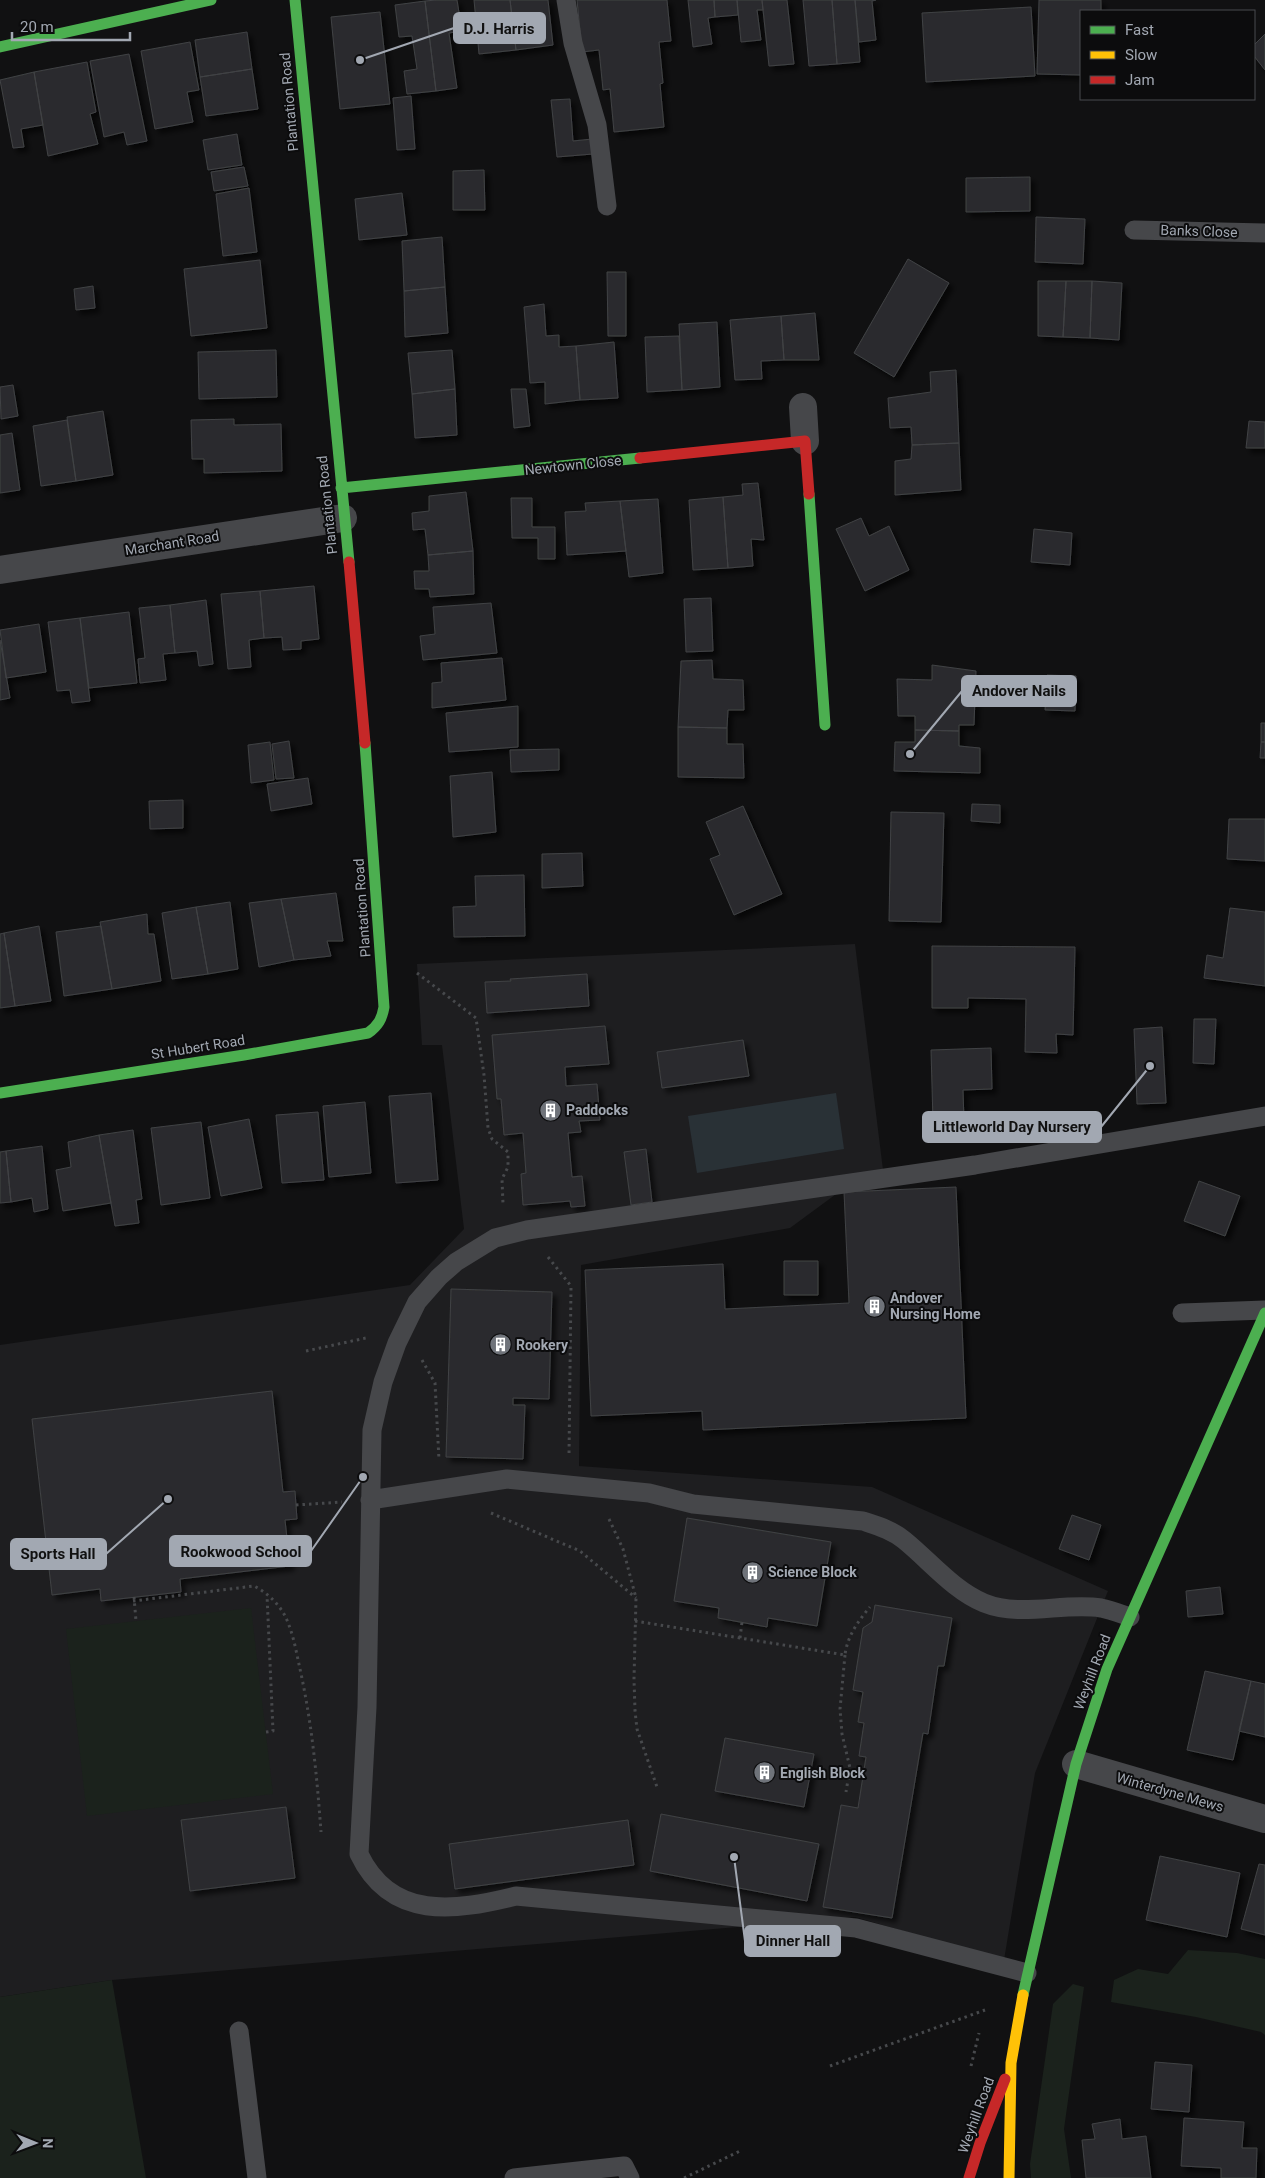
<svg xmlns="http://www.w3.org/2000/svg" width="1265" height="2178" font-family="Roboto,sans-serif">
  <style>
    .built { fill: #1e1e20 }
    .green { fill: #1b221c }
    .water { fill: #293136 }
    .building { fill: #2c2c2d; stroke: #404245; filter: url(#shadow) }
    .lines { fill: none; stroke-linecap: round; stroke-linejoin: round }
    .path { stroke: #47494c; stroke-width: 3; stroke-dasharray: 2.5 4; stroke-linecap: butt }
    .lane { stroke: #46474a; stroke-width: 19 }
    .street { stroke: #46474a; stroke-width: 28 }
    .fast { stroke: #4caf50; stroke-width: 11 }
    .slow { stroke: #ffc107; stroke-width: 11 }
    .jam { stroke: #c62828; stroke-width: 11 }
    .labels { text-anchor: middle; stroke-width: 4; stroke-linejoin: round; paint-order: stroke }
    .street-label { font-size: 14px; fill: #a2a8b2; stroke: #0c0c0d }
    .poi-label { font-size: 14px; font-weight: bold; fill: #a2a8b2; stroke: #0c0c0d; text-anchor: start }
    .leader { fill: none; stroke: #a2a8b2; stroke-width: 2 }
    .callout-dot { fill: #a2a8b2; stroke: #0c0c0d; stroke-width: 2 }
    .callout { fill: #a2a8b2; stroke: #a2a8b2; stroke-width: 2 }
    .callout-label { font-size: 15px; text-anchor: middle; font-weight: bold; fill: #111 }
  </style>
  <defs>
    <filter id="shadow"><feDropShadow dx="4.5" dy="4.5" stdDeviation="2.5" flood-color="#0009"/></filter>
  </defs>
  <rect width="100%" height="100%" fill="#111112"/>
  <path class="built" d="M855,944l29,234 -41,11 -53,39 -209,37 -2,201 293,21 236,104 -73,182 -31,187 -149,-43 -743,63 -112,17v-652l410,-60 54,-56 -22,-184h-20l-5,-81z"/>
  <path class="green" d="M251,1608l22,186 -186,22 -21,-187z
    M1188,1950l49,3 28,6v76l-4,-3 -65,-15 -85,-15 3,-22 24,-11 30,5z
    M112,1980l34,198h-146v-181z
    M1073,1984l11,3 -20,142 7,49h-40l-1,-14 23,-160z"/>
  <path class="water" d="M836,1093l8,56 -147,24 -9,-57z"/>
  <path class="building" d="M436,0h21l5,31 -13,2 8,55 -21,3 -11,-90z
    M474,0h36l6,50 -37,4z
    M510,0h38l5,45 -37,5z
    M577,0h90l4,41 -12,1 4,41 -3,1 4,43 -50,5 -4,-43 -7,1 -4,-40 -17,2z
    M688,0h26l1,17 -7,1 4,26 -19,3z
    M714,0h23l1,15 -23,2z
    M737,0h25l1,10h-6l4,30 -20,2z
    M762,0h25l7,64 -25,2z
    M803,0h29l5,64 -28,2z
    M832,0h23l5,62 -23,2z
    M855,0h21l-4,1 4,39 -17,2z
    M1039,0h62v11h-20v64l-44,-1z
    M425,1l11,90 -29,3 -3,-23 13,-2 -5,-33 -13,1 -4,-32z
    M1031,7l4,69 -109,6 -4,-69z
    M380,12l10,92 -50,5 -9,-92z
    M247,32l5,37 -52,8 -5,-37z
    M1265,34v36l-11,-14v-11z
    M190,42l9,48 -12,2 6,30 -38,7 -14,-78z
    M129,54l18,87 -20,4 -3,-13 -20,5 -14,-76z
    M87,62l9,50 -6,2 8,30 -50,12 -14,-84z
    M252,69l6,40 -52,7 -6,-39z
    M34,72l9,53 -22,4 3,18 -11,1 -13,-68z
    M411,96l4,53 -18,1 -4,-52z
    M570,99l3,42 19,-2 1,15 -36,3 -6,-57z
    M237,134l5,31 -34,5 -5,-30z
    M244,167l4,19 -34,5 -3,-19z
    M484,170l1,40h-32v-39z
    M1030,177v34l-64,1v-34z
    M249,188l8,64 -34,4 -7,-62z
    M402,193l5,42 -48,5 -4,-41z
    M1036,217l49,2 -2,45 -48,-2z
    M442,237l3,50 -41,4 -2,-50z
    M908,259l41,24 -55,94 -40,-24z
    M260,260l7,68 -76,8 -7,-67z
    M607,272h19v64h-18z
    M1038,281h28l-3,56 -25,-1z
    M1066,281h26l-2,57 -27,-1z
    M1092,281l30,2 -3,57 -29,-2z
    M93,286l2,22 -19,2 -2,-21z
    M445,287l3,46 -43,4 -1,-46z
    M544,304l2,32 13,-1v12l17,-1 4,54 -35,4v-22l-15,1 -6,-76z
    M815,313l4,47h-35l-3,-44z
    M781,316l3,44 -23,1 1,18 -27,1 -5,-60z
    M717,322l3,65 -38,3 -3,-66z
    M679,336l3,54 -35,2 -2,-55z
    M614,342l4,56 -38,2 -4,-54z
    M276,350l1,47 -78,2 -1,-47z
    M452,350l3,39 -43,5 -4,-41z
    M956,370l3,73 -47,2 -1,-18 -21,1 -2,-30 43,-6 -1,-20z
    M13,385l5,31 -17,3 -1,-32z
    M455,389l2,46 -42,3 -3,-44z
    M511,389h15l4,37 -16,2z
    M103,411l10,64 -37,6 -9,-64z
    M234,419v6l47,-1 1,47 -78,2v-14h-12l-1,-39z
    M67,420l9,61 -35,5 -8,-60z
    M1249,421l16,1v26h-19z
    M12,433l8,57 -20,3v-58z
    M959,443l2,47 -66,5v-34l16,-2 1,-14z
    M758,483l6,57 -13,-1 2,27 -25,2 -5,-71 20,-2 -1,-11z
    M466,492l7,59 -45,4 -3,-26 -12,1 -1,-17 17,-2v-15z
    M723,497l5,71 -35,2 -4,-70z
    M511,498h21v29h23v32h-17v-21h-26z
    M658,499l5,74 -34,4 -9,-76z
    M620,501l6,50 -59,4 -2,-43 21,-1 -1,-8z
    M861,518l8,18 20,-10 20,44 -44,21 -29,-62z
    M1034,529l38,4 -2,32 -39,-3z
    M473,551l1,43 -44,3 -1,-8h-14l-1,-18h15l-1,-16z
    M314,586l5,53 -18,2v8l-18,1 -1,-13 -18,1 -4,-47z
    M260,591l4,47 -15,2 2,27 -23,2 -7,-75z
    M711,598l2,53 -27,1 -2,-53z
    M206,600l7,64 -14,2 -2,-15 -22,2 -5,-48z
    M491,603l6,50 -74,7 -3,-24 15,-2 -2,-27z
    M170,605l5,48 -12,1 3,26 -26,3 -2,-24 7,-1 -6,-50z
    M129,612l8,71 -48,5 -9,-70z
    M80,618l10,83 -18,2 -2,-13 -13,1 -9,-69z
    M39,624l7,48 -40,6 -6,-48z
    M0,640l10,58 -10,2z
    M502,658l4,42 -74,8v-25l10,-1 -1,-19z
    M712,660l1,19 30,1 1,30h-16l-1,18 -49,-1 3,-66z
    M932,665l44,6 -2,54h-15v6l-44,-1v-14h-17l-1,-37 35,1z
    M1047,675l29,1 -1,35 -30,-1z
    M518,706v41l-69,5 -3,-39z
    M1261,723h4v19h-4z
    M678,727l49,1v16h16l1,34 -66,-1z
    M915,730l44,1v15l21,2v25l-86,-2 1,-29h20z
    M289,741l5,37 -18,1 -4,-35z
    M270,742l4,38 -23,3 -3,-38z
    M1261,742h4v16h-5z
    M559,749v21l-48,2 -1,-22z
    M492,772l4,60 -43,5 -3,-61z
    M308,778l4,26 -41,7 -4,-27z
    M183,800v28l-33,1 -1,-28z
    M972,804l28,1v18l-29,-2z
    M743,806l39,88 -48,21 -24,-56 10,-4 -14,-33z
    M891,812l53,1 -3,109 -52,-1z
    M1229,819h36v42l-38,-2z
    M582,853l1,33 -41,2v-34z
    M524,875l1,61 -71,1 -1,-30 23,-1 -1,-30z
    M336,893l7,48h-16l4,15 -37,4 -13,-61z
    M281,899l13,61 -35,7 -10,-64z
    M230,902l8,67 -30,5 -12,-67z
    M196,907l12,67 -36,5 -10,-66z
    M1230,908l35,4v74l-61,-8 3,-23 16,3z
    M147,914l1,20h6l7,47 -49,8 -12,-67z
    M39,926l12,75 -36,5 -11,-73z
    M101,926l11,63 -48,7 -8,-64z
    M4,933l11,73 -15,2v-74z
    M932,946l143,1 -2,88 -17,-1 1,19 -32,-1 1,-53 -58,-1v10h-36z
    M587,974l2,32 -102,7 -2,-31 26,-1 -1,-2z
    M1194,1019h22l-2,45 -21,-1z
    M605,1026l4,38 -44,3 1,19 31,-2 3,36 -21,1 2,11 -13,1 4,44 10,-1 3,30 -14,1 -1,-6 -47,4 -2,-31 5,-1 -3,-40 -19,2 -3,-36h-4l-5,-64z
    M1162,1027l4,76 -29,1 -3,-75z
    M743,1040l6,36 -87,12 -5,-36z
    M991,1048l1,41 -29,1 1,31 -31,1 -2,-72z
    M431,1093l7,87 -42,3 -7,-87z
    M365,1102l6,71 -42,4 -6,-71z
    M318,1112l6,68 -42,3 -6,-68z
    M249,1119l13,69 -41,8 -13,-69z
    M201,1122l9,76 -49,7 -10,-77z
    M133,1130l9,69 -6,1 3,23 -24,3 -16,-91z
    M99,1135l12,68 -48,8 -7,-41 15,-3 -3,-25z
    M42,1146l6,63 -14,3 -2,-14 -21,4 -5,-51z
    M646,1149l6,53 -21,3 -7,-53z
    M6,1151l5,51 -11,1v-51z
    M1199,1181l41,15 -15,40 -41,-15z
    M956,1187l10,231 -263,12 -1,-19 -111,5 -6,-146 138,-6 2,45 124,-6 -5,-111z
    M784,1261h34v34h-34z
    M451,1289l101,3 -3,107 -36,-1v7h12l-2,54 -77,-2z
    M272,1391l11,101 12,-1 2,28 -12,1 5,46 -110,13 1,13 -80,9 -1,-12 -48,6 -20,-176z
    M1072,1515l29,10 -12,35 -30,-11z
    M687,1518l144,24 -14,84 -49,-8 -1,9 -49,-9 1,-10 -45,-7z
    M1220,1587l3,27 -35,3 -2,-26z
    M875,1605l77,13 -8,48h-6l-10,68 -5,-1 -31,185 -69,-11 18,-102 17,3 8,-51 -7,-1 5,-33 -6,-1 5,-30 -10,-2 10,-62 9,-6z
    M1205,1671l46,10 -18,79 -46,-10z
    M1251,1681l14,3v53l-26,-6z
    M725,1738l89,16 -10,53 -89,-16z
    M286,1807l9,71 -105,13 -9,-71z
    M661,1814l158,30 -12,57 -157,-30z
    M628,1820l6,45 -179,24 -6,-45z
    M1160,1856l80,17 -13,64 -81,-17z
    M1259,1864l6,1v70l-24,-6z
    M1155,2062l37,3 -3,47 -38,-3z
    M1184,2118l60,4 -2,26h15l-1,30h-35v-10l-40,-2z
    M1120,2119l2,20 24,-3 5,42h-65l-4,-38 13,-1 -3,-15z"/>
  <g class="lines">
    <path class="path" d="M417,973l59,45 8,57 4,53 4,11 16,13v15l-6,12 1,25
      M548,1257l23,29 -2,169
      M306,1351l60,-13
      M422,1360l13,23 4,77
      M296,1505l46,-3
      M491,1513l89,38 56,47
      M609,1519l14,30 13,49 -2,81 1,32 2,18 20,58
      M134,1597l2,24
      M133,1601l121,-15c12,6 23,16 30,28 9,17 12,37 16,55 12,55 17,108 21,163
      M635,1621l210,34c2,-18 13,-34 25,-48
      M740,1638l2,-16
      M845,1655l-5,54 2,25 8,34 -4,24
      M266,1732l7,-1 -6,-136
      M830,2066l155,-56
      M971,2066l8,-33
      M684,2178l56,-27"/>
    <path class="lane" d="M566,0l7,43 24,82 10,81
      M1134,230l131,3
      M1182,1313l83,-3
      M370,1500l137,-21 142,14 44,11 170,17c15,5 29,9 41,19 26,21 49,50 80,63 37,15 79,-1 117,5 10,2 20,6 29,9
      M1027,1973l-171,-45 -340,-32c-61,15 -125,25 -157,-42l8,-147 5,-277 11,-48 14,-39 20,-41 22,-25 17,-15 39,-24 32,-8 448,-65 290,-49
      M239,2031l18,147
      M514,2178l110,-12 6,12"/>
    <path class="street" d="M803,407l2,34
      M0,570l343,-52
      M1076,1764l189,55"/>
    <path class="fast" d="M295,0l54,562
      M0,47l211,-47
      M341,488l299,-30
      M809,494l16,231
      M0,1093l244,-38 124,-22c10,-7 14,-14 16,-26l-19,-264
      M1023,1995l53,-231 31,-95 158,-356"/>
    <path class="slow" d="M1009,2178l2,-115 12,-68"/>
    <path class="jam" d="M640,458l165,-17 4,53
      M349,562l16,181
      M969,2178l11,-35 25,-64"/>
  </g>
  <defs>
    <symbol id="building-disc" viewBox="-11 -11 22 22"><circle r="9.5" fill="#6f737a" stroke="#0c0c0d"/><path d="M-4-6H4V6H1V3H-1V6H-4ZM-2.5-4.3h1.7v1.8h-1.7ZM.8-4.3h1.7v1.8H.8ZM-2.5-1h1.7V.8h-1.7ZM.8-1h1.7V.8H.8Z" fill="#fff"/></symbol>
  </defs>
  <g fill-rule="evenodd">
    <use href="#building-disc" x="538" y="1098" width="25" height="25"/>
    <use href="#building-disc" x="862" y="1294" width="25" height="25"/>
    <use href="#building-disc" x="488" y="1332" width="25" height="25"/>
    <use href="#building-disc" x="740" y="1560" width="25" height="25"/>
    <use href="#building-disc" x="752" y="1760" width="25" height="25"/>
  </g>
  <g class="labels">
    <g class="street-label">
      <text transform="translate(289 102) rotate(-95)" y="5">Plantation Road</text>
      <text transform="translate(1199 231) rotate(2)" y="5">Banks Close</text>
      <text transform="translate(573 465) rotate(-6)" y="5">Newtown Close</text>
      <text transform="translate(327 505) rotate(-96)" y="5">Plantation Road</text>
      <text transform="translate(172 543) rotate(-9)" y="5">Marchant Road</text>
      <text transform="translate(362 908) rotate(-94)" y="5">Plantation Road</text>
      <text transform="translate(198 1047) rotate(-9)" y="5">St Hubert Road</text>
      <text transform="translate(1092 1672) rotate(-69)" y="5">Weyhill Road</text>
      <text transform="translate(1170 1792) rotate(16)" y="5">Winterdyne Mews</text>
      <text transform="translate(976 2115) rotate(-70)" y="5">Weyhill Road</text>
    </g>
    <g class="poi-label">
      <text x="566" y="1115">Paddocks</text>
      <text x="890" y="1303">Andover<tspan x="890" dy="16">Nursing Home</tspan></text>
      <text x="516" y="1350">Rookery</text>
      <text x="768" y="1577">Science Block</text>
      <text x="780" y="1778">English Block</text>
    </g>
  </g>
  <path class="leader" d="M360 60L454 28M910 754L962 691M1150 1066L1101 1127M363 1477L311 1551M168 1499L106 1554M734 1857L745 1941"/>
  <g class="callout-dot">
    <circle cx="360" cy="60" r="5"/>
    <circle cx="910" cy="754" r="5"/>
    <circle cx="1150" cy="1066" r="5"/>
    <circle cx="363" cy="1477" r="5"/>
    <circle cx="168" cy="1499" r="5"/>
    <circle cx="734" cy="1857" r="5"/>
  </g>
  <g class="callout">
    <rect x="454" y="13" width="91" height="30" rx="5"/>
    <rect x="962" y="676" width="114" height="30" rx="5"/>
    <rect x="923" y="1112" width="178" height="30" rx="5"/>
    <rect x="170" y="1536" width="141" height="30" rx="5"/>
    <rect x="11" y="1539" width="95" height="30" rx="5"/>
    <rect x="745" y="1926" width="95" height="30" rx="5"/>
  </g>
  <g class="callout-label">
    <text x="499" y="34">D.J. Harris</text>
    <text x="1019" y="696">Andover Nails</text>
    <text x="1012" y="1132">Littleworld Day Nursery</text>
    <text x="241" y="1557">Rookwood School</text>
    <text x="58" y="1559">Sports Hall</text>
    <text x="793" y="1946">Dinner Hall</text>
  </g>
  <rect x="1080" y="10" width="175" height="90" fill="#0c0c0d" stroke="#484a4f"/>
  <rect x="1090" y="26" width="25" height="8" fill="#4caf50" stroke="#484a4f"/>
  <text x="1125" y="35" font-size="15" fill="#a2a8b2">Fast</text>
  <rect x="1090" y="51" width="25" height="8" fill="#ffc107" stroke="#484a4f"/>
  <text x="1125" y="60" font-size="15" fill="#a2a8b2">Slow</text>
  <rect x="1090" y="76" width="25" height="8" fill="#c62828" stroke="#484a4f"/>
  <text x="1125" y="85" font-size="15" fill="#a2a8b2">Jam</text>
  <g transform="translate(35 2143) rotate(91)" stroke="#0c0c0d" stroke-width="4" paint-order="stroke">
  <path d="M0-4L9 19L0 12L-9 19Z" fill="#a2a8b2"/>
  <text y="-8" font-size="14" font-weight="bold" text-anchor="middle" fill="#a2a8b2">N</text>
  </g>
  <path d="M12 32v8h118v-8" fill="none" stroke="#a2a8b2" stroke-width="2.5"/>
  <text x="20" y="32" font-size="15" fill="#a2a8b2" stroke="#0c0c0d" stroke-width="4" paint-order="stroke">20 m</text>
</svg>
